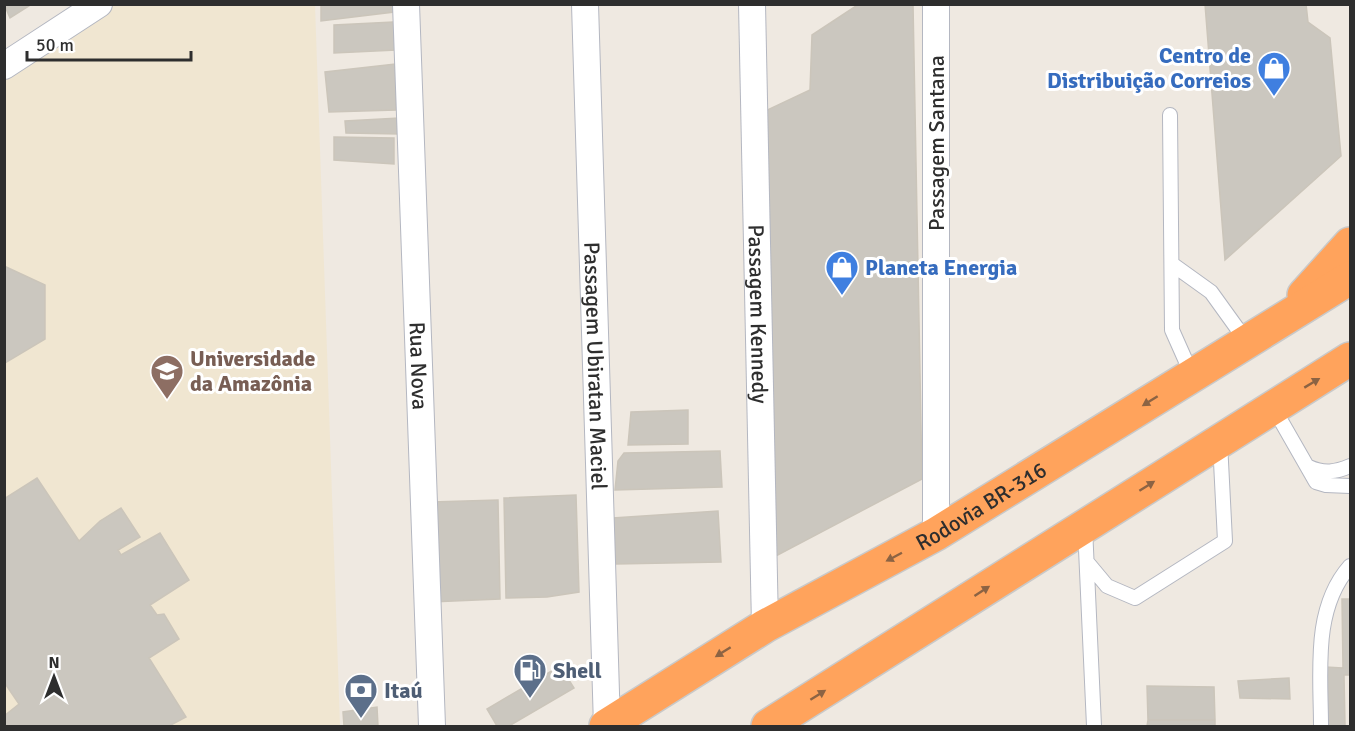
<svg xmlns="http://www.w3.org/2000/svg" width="1355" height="731" font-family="Signika,sans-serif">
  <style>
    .education { fill: #f0e6d1 }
    .building { fill: #cbc7bf; stroke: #cbc5ba; stroke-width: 1.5 }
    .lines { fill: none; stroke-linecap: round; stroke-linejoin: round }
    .lane-casing { stroke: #b4b7c1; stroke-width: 16 }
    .street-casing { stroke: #b4b7c1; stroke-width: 28 }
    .highway-casing { stroke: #c9c9c9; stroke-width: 36 }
    .lane { stroke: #fff; stroke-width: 14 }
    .street { stroke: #fff; stroke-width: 26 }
    .highway { stroke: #ffa35c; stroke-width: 33 }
    .oneway { fill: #8c6343 }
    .labels { text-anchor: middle; stroke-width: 6; stroke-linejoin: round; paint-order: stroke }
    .shop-label { font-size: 22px; font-weight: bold; fill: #366cbe; stroke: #fff; text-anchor: end }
    .street-label { font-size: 22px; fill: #2e2e2e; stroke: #fff }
    .education-label { font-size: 22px; font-weight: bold; fill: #785e54; stroke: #fff; text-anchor: start }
    .service-label { font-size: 22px; font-weight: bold; fill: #4e5e75; stroke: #fff; text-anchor: start }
  </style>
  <rect width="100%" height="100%" fill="#efe9e1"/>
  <path class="education" d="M112,5h203l25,721h-335v-653z"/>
  <path class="building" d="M4,4h28l-22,14z
    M321,4h72l1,8 -73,9z
    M859,4h54l9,475 -150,79 -11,-445 49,-23 2,-55z
    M1205,4h101l2,18 22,16 11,118 -116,104z
    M393,22l3,28 -62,3v-28z
    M395,64l1,46 -67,2 -4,-40z
    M399,118l1,16 -54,-1 -1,-12z
    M334,137l60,1v26l-60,-4z
    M4,266l41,19v54l-40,24z
    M688,410v34l-60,1 3,-33z
    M720,451l2,36 -107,3 3,-29 6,-8z
    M37,478l42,63 21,-20 21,-13 19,29 -22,13 3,5 39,-22 29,47 -39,25 7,10 7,-1 15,25 -30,19 37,59 -17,9h-165v-10l15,-12 -15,-22v-183z
    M576,495l3,97 -32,5 -41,1 -2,-100z
    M498,500l2,99 -69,3 1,-100z
    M718,511l3,51 -105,2 -3,-46z
    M1342,599h8v76h-6l1,51h-18l-1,-59 17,1z
    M560,666l14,22 -65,38h-12l-10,-17z
    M1289,678l1,21 -50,-1 -2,-17z
    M1147,686l67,1 1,33h-67z
    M377,707l1,19h-34l-1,-14z
    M1148,720h67v6h-68z"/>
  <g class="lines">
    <defs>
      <path id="lane" d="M1170,115l2,215 20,45
        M1172,264l39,28 36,50
        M1273,407l43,75 10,3 24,1
        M1309,467c15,7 27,5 41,-1
        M1085,527l9,199
        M1087,562l20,24 28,12 90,-57 -5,-99
        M1321,726c0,-53 -9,-117 29,-160"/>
      <g id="street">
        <path id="s1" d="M406,4l26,722"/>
        <path id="s2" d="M585,4l22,722"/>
        <path id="s3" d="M752,4l13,622"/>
        <path d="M936,4v530"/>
        <path d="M4,66l95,-62"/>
      </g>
      <g id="highway">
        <path d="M1304,295l46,-51"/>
        <path id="s4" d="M606,726l159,-100 171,-92 414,-256"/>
        <path d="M768,726l582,-367"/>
      </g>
    </defs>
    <use href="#lane" class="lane-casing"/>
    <use href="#street" class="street-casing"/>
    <use href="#highway" class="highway-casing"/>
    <use href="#lane" class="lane"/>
    <use href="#street" class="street"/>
    <use href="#highway" class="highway"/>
  </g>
  <defs><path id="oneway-solid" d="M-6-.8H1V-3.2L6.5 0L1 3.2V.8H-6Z" transform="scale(1.5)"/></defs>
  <g class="oneway">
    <use href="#oneway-solid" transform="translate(1312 383) rotate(-31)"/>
    <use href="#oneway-solid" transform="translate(1150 401) rotate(148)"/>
    <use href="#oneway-solid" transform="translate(1147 486) rotate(-32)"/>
    <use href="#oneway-solid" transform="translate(894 557) rotate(152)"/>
    <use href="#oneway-solid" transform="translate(982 591) rotate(-33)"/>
    <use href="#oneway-solid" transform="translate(723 652) rotate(148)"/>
    <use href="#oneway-solid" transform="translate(818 695) rotate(-32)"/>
  </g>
  <defs>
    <symbol id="shop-pin" viewBox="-11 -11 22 30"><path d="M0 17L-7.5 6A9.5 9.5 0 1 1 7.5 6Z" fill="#3f7fe0" stroke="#fff"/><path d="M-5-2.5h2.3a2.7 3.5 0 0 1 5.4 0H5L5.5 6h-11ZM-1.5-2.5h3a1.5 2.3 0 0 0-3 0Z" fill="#fff"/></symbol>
    <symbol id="university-pin" viewBox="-11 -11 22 30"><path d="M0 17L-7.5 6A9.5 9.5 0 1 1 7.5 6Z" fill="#8d6e63" stroke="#fff"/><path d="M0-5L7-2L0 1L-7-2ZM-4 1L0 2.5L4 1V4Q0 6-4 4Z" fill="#fff"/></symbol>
    <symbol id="fuel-pin" viewBox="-11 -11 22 30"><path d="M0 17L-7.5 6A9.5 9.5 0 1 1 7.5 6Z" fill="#5c6f8a" stroke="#fff"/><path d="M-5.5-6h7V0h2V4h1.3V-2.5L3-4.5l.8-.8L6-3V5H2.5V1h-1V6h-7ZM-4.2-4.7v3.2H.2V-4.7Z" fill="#fff"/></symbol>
    <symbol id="bank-pin" viewBox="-11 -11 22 30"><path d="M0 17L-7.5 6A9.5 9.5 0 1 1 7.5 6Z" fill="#5c6f8a" stroke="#fff"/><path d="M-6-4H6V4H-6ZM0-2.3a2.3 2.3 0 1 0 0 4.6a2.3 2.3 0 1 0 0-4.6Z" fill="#fff"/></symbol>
  </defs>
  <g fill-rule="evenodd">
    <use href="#shop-pin" x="1255" y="49" width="38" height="52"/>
    <use href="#shop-pin" x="823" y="248" width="38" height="52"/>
    <use href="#university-pin" x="148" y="352" width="38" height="52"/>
    <use href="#fuel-pin" x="511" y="651" width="38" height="52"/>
    <use href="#bank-pin" x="342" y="671" width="38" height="52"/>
  </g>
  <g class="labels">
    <g class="shop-label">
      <text x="1251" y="63">Centro de<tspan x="1251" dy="25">Distribuição Correios</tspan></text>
      <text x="865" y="275" text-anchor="start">Planeta Energia</text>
    </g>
    <g class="street-label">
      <text transform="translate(936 143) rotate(-90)" y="8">Passagem Santana</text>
      <text dy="8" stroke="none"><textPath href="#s3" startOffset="310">Passagem Kennedy</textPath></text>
      <text dy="8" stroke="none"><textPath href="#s2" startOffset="362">Passagem Ubiratan Maciel</textPath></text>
      <text dy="8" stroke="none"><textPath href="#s1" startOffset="362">Rua Nova</textPath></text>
      <text dy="8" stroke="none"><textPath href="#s4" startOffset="435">Rodovia BR-316</textPath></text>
    </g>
    <g class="education-label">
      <text x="190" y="366">Universidade<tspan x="190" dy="25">da Amazônia</tspan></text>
    </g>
    <g class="service-label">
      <text x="553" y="678">Shell</text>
      <text x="384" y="698">Itaú</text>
    </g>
  </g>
  <rect width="1355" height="731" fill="none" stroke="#2e2e2e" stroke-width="12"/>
  <g transform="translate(54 677)" stroke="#ffffff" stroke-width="4.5" paint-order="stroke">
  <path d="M0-4.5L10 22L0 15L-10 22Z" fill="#2e2e2e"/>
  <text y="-9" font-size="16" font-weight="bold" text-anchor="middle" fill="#2e2e2e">N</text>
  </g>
  <path d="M27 51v9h164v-9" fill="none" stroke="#2e2e2e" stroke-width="3"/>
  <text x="36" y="51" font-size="18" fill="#2e2e2e" stroke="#ffffff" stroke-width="4.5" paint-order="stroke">50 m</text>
</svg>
